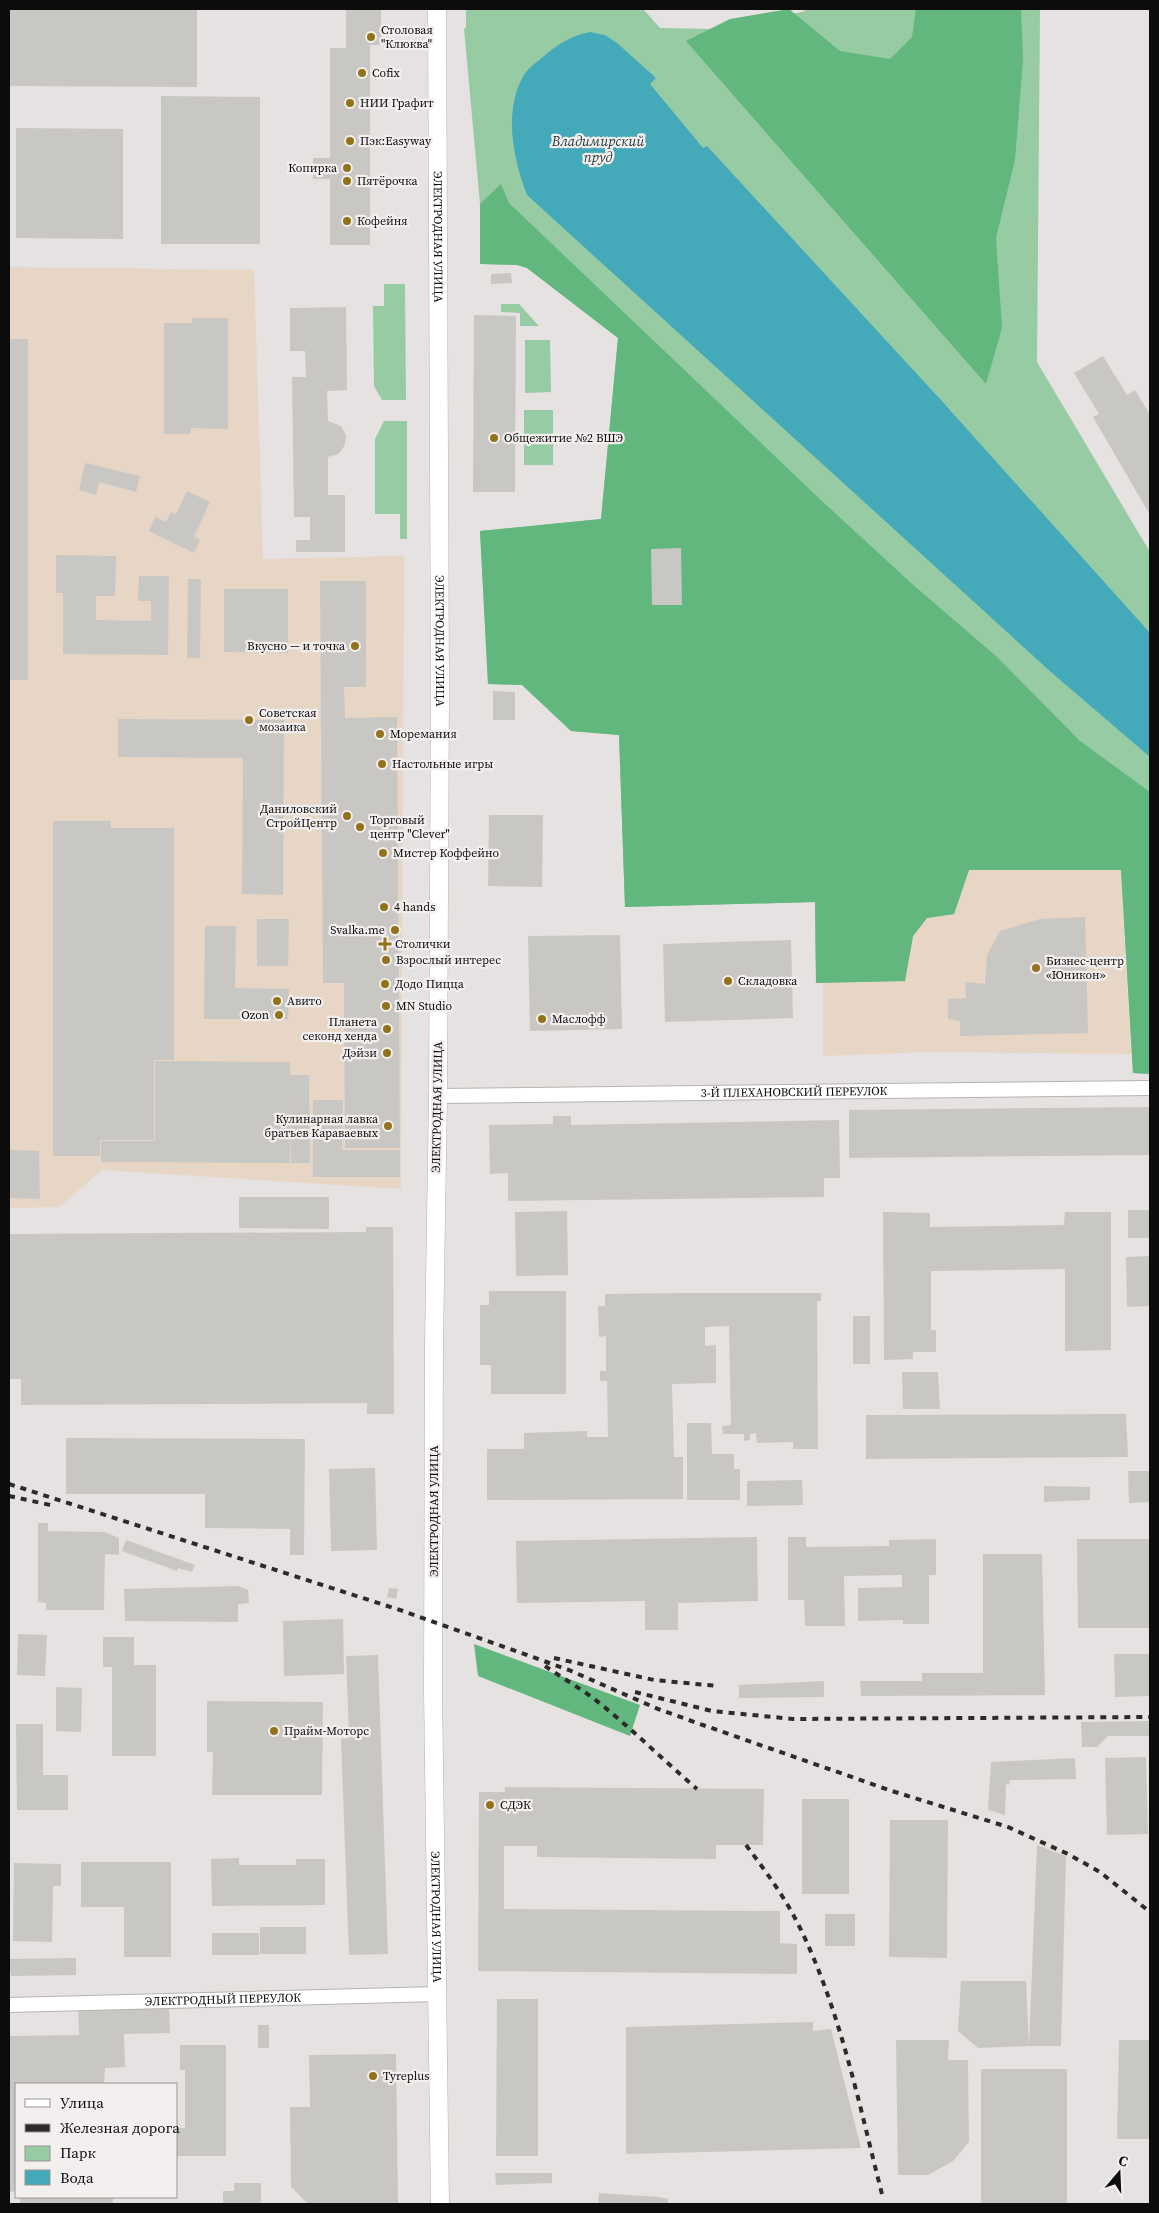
<svg xmlns="http://www.w3.org/2000/svg" width="1159" height="2213" font-family="'Source Serif 4',serif">
  <style>
    .commercial { fill: #e7d6c5 }
    .green { fill: #96cba4 }
    .forest { fill: #61b77d }
    .water { fill: #44aab9 }
    .building { fill: #c9c7c4 }
    .lines { fill: none; stroke-linecap: round; stroke-linejoin: round }
    .minor-casing { stroke: #b6b3b1; stroke-width: 16 }
    .tertiary-casing { stroke: #b6b3b1; stroke-width: 19 }
    .minor { stroke: #fff; stroke-width: 14 }
    .tertiary { stroke: #fff; stroke-width: 18 }
    .rail { stroke: #2c2b2a; stroke-width: 4; stroke-dasharray: 6 6; stroke-linecap: butt }
    .poi-dot { fill: #927319; stroke: #f3efee; stroke-width: 2 }
    .labels { text-anchor: middle; stroke-width: 4.5; stroke-linejoin: round; paint-order: stroke }
    .poi-label { font-size: 12px; fill: #0d0c0c; stroke: #f3efee; text-anchor: start }
    .street-label { font-size: 12px; fill: #0d0c0c; stroke: #f3efee }
    .water-label { font-size: 14px; font-style: italic; fill: #233a3e; stroke: #f3efee }
  </style>
  <rect width="100%" height="100%" fill="#e6e2e1"/>
  <path class="commercial" d="M9,267l245,3 9,289 141,-3 -3,633 -299,-19 -43,37 -50,1z
    M969,870h152l10,184 -203,-2 -105,4v-73l82,-2 8,-45 14,-18 27,-4z"/>
  <path class="green" d="M466,9h177l17,19 54,1 88,-17 6,-3h232l-3,353 113,190v522l-17,-1 -12,-203h-152l-15,44 -27,4 -14,18 -8,45 -89,2 -1,-81 -190,5 -6,-172 -48,-4 -49,-46 -34,-1 -8,-153 121,-12 17,-181 -91,-70 -10,-3 -37,-1v-60l-16,-176h2z
    M384,284h21l1,116h-24l-8,-14 -1,-80h11z
    M501,304h18l20,22h-19v-13l-19,-1z
    M525,340h25l1,52 -26,1z
    M524,410h29v55h-29z
    M384,421h23v118h-7v-25h-25v-75z"/>
  <path class="forest" d="M789,9l51,42 50,8 22,-22 4,-28h105l2,50 -8,101 -19,78 6,90 -16,56 -300,-343 44,-22z
    M501,184l8,19 314,299 88,81 86,74 83,84 70,51v282l-17,-1 -12,-203h-152l-15,44 -27,4 -14,18 -8,45 -89,2 -1,-81 -190,5 -6,-172 -48,-4 -49,-46 -34,-1 -8,-153 121,-12 17,-181 -91,-70 -10,-3 -37,-1v-60z
    M474,1644l166,61 -10,31 -152,-60z"/>
  <path class="water" d="M590,32l15,3 12,8 39,35 -6,6 53,64 4,-2 233,253 210,234v124l-98,-84 -525,-478c-14,-36 -24,-85 -3,-120 4,-7 13,-13 19,-18 15,-13 27,-21 47,-25z"/>
  <path class="building" d="M9,9h188v78l-188,-1z
    M346,9h35v36h-11v200h-40v-66h-17v-21h17v-110h16z
    M161,96l99,1v147h-99z
    M16,128l107,1v110l-107,-1z
    M511,273l1,10 -21,1v-10z
    M346,307l1,83 -20,1 1,30 13,5 5,9 -1,9 -3,6 -4,4 -10,3v38h17v57h-49v-12h14v-23h-16l-2,-140h14l-1,-26h-15v-43z
    M474,315l42,1 -1,176h-42z
    M192,318h36v111l-37,-1v6h-27v-111h28z
    M9,339h19v341h-19z
    M1103,356l24,39 8,-5 15,25v100l-57,-98 6,-3 -25,-41z
    M85,463l55,13 -4,16 -37,-10 -3,13 -17,-5z
    M187,491l23,11 -16,35 6,3 -6,13 -45,-22 6,-14 11,5 5,-10 5,2z
    M681,548l1,57h-30l-1,-56z
    M56,555l60,1 -1,40h-19v24l55,1v-20h-13l1,-25h30l-1,79 -105,-1v-61h-7z
    M188,579h13l-1,79h-13z
    M320,581h46v106h-22l1,31 52,-1 3,431h-55l-1,-165h-21z
    M224,589h64v64l-64,-1z
    M493,691l22,1v28h-22z
    M118,719l166,1 -1,175 -41,-1 1,-136 -125,-1z
    M489,815h54l-1,72 -54,-1z
    M53,821h58v7h63v232h-20v80h-54v16h-47z
    M1085,917l3,116 -128,3v-15l-12,-2v-20l18,-1 -1,-16 20,2 2,-29 13,-24 40,-12z
    M257,919h32l-1,47h-31z
    M205,926h31l-1,62 54,1 -1,30h-84z
    M620,935l2,94 -92,2 -2,-95z
    M791,940l2,78 -128,4 -2,-78z
    M155,1061l135,1v13h19l1,88h-19v-74l-1,74 -189,-1v-21h54z
    M313,1100h30l-1,50h58v27h-87z
    M1150,1107v48l-301,3v-48z
    M553,1116h18v9l268,-5 1,58h-16v19l-316,4v-28l-18,1 -1,-49 64,-1z
    M9,1150l30,1 1,48 -31,-1z
    M239,1197h90v32l-90,-1z
    M1128,1210h22v28h-22z
    M567,1211l1,64 -52,1 -1,-64z
    M883,1212l47,1v14l134,-2 1,-13h46v138l-46,1v-82l-134,2v59h5v22h-23v7l-29,1z
    M366,1227h27l1,187h-27v-11l-346,2v-26h-12v-145l357,-2z
    M1150,1256v50l-23,1 -1,-50z
    M489,1291h77v103h-75v-29h-11v-60h9z
    M681,1293h140v8h-4l1,148h-25v-7l-36,1 -1,-10 -6,1v6l-6,1v-7h-21l-1,-8 9,-1 -2,-99 -24,1v19l11,-1v38l-44,1 2,73h9v42l-196,1v-51h37v-16l63,-2v6h21l-1,-56h-7v-10h6v-35l-7,1 -1,-31h7v-12z
    M853,1316h17v48h-17z
    M902,1372h36l2,37h-37z
    M1126,1414l2,43 -262,2v-44z
    M687,1423h24l1,31h22v15h6v31h-53z
    M66,1438l239,1 -1,116h-14v-26l-85,-1v-34h-139z
    M375,1468l2,82 -46,1 -2,-82z
    M1128,1471h22v31l-21,1z
    M802,1480l1,25 -56,1v-25z
    M1044,1486l46,1v13l-46,2z
    M38,1523h10v8l57,1 14,6v17l-14,-1 -1,56h-58v-7l-8,-1z
    M757,1537l1,64 -80,2v27h-33v-29l-128,2 -1,-62z
    M788,1537h18v10l83,-1v-6l47,-1v36h-7v49h-26v-4l-45,1v-33l44,-1v-12l-58,1 1,50h-40l-1,-26h-16z
    M1077,1539h73v89h-72z
    M126,1540l69,25 -3,7 -14,-4 -1,3 -55,-20z
    M983,1554h59l3,141 -184,1 -1,-15h62v-8h61z
    M238,1586l10,4 1,13 -11,1v18l-113,-1 -1,-32z
    M389,1588l9,1 -2,10 -9,-2z
    M343,1619l1,55 -60,2 -1,-55z
    M18,1634l29,1 -2,41 -28,-1z
    M103,1637h31v28h22v91h-44v-89h-9z
    M1114,1654h36v42l-35,1z
    M378,1655l10,299 -39,1 -8,-216 8,-1 -3,-82z
    M824,1681v16l-85,1v-13z
    M56,1687l26,1 -1,44 -25,-1z
    M207,1701l116,1 -1,93h-110l1,-43h-6z
    M1150,1721v15h-42l-11,11h-15l-1,-25z
    M16,1724h27v51h25v35h-51z
    M1146,1757l2,77 -41,1 -2,-77z
    M1075,1758l1,21 -66,1 -1,5 -3,-1 -1,31 -17,-5 3,-48z
    M505,1787l259,2 -1,56h-47v14l-179,-2v-11h-33v63l276,2v32l17,1v30l-319,-3 1,-179h26z
    M802,1799h47v95h-47z
    M890,1820h58l-1,138 -58,-1z
    M1037,1845l29,11 -5,190h-32z
    M239,1858v7h57v-6h29v46l-113,1 -1,-47z
    M81,1862h90v95h-47v-50h-43z
    M14,1863l47,1v22h-8l-1,56 -39,-1z
    M825,1914h30v32h-30z
    M260,1927h46v27h-46z
    M212,1933h47v22h-47z
    M76,1958v17l-65,1v-4h-2v-13z
    M961,1981h65l3,65 -51,2 -20,-17z
    M497,1999h41v157h-42z
    M169,2002l1,31 -46,1 1,33 -20,1 -1,16h-88v107l-7,1v-156l70,-1 -1,-30z
    M813,2022v9l18,-2 30,119 -235,6v-127z
    M258,2025h11v23h-11z
    M896,2040h53l-1,20h20l1,82 -16,19 -25,14h-30z
    M1119,2040h31v99h-33z
    M180,2045h46v111h-50v-28h9v-58h-5z
    M396,2054l2,150h-90l-17,-17 -1,-80h20l-1,-52z
    M981,2069h86v135h-86z
    M495,2173h57v10l-56,2z
    M234,2183h27v21h-38v-13h11z
    M599,2193l60,4 9,2v5h-70z
    M20,2197h93v7h-93z"/>
  <g class="lines">
    <defs>
      <g id="minor">
        <path id="s1" d="M438,1096l712,-8"/>
        <path id="s2" d="M9,2005l429,-11"/>
      </g>
      <g id="tertiary">
        <path id="s3" d="M437,9l3,679 -2,408 -4,248 -1,345 7,515"/>
      </g>
    </defs>
    <use href="#minor" class="minor-casing"/>
    <use href="#tertiary" class="tertiary-casing"/>
    <use href="#minor" class="minor"/>
    <use href="#tertiary" class="tertiary"/>
    <path class="rail" d="M9,1484l394,127 166,59 89,39 42,15 192,67 116,36 60,27 32,18 50,40
      M9,1496l46,10
      M554,1658l100,22 64,6
      M545,1666c16,11 33,21 48,32 36,28 69,61 104,91
      M635,1692l77,19 81,8 357,-2
      M746,1845c21,28 41,55 56,87 40,84 58,177 81,266"/>
  </g>
  <g class="poi-dot">
    <circle cx="371" cy="37" r="5"/>
    <circle cx="362" cy="73" r="5"/>
    <circle cx="350" cy="103" r="5"/>
    <circle cx="350" cy="141" r="5"/>
    <circle cx="347" cy="168" r="5"/>
    <circle cx="347" cy="181" r="5"/>
    <circle cx="347" cy="221" r="5"/>
    <circle cx="494" cy="438" r="5"/>
    <circle cx="355" cy="646" r="5"/>
    <circle cx="249" cy="720" r="5"/>
    <circle cx="380" cy="734" r="5"/>
    <circle cx="382" cy="764" r="5"/>
    <circle cx="347" cy="816" r="5"/>
    <circle cx="360" cy="827" r="5"/>
    <circle cx="383" cy="853" r="5"/>
    <circle cx="384" cy="907" r="5"/>
    <circle cx="395" cy="930" r="5"/>
    <path d="M382.5 936.5h5v5h5v5h-5v5h-5v-5h-5v-5h5z"/>
    <circle cx="386" cy="960" r="5"/>
    <circle cx="1036" cy="968" r="5"/>
    <circle cx="728" cy="981" r="5"/>
    <circle cx="385" cy="984" r="5"/>
    <circle cx="277" cy="1001" r="5"/>
    <circle cx="386" cy="1006" r="5"/>
    <circle cx="279" cy="1015" r="5"/>
    <circle cx="542" cy="1019" r="5"/>
    <circle cx="387" cy="1029" r="5"/>
    <circle cx="387" cy="1053" r="5"/>
    <circle cx="388" cy="1126" r="5"/>
    <circle cx="274" cy="1731" r="5"/>
    <circle cx="490" cy="1805" r="5"/>
    <circle cx="373" cy="2076" r="5"/>
  </g>
  <g class="labels">
    <g class="poi-label">
      <text x="381" y="34">Столовая<tspan x="381" dy="14">"Клюква"</tspan></text>
      <text x="372" y="77">Cofix</text>
      <text x="360" y="107">НИИ Графит</text>
      <text x="360" y="145">Пэк:Easyway</text>
      <text x="337" y="172" text-anchor="end">Копирка</text>
      <text x="357" y="185">Пятёрочка</text>
      <text x="357" y="225">Кофейня</text>
      <text x="504" y="442">Общежитие №2 ВШЭ</text>
      <text x="345" y="650" text-anchor="end">Вкусно — и точка</text>
      <text x="259" y="717">Советская<tspan x="259" dy="14">мозаика</tspan></text>
      <text x="390" y="738">Моремания</text>
      <text x="392" y="768">Настольные игры</text>
      <text x="337" y="813" text-anchor="end">Даниловский<tspan x="337" dy="14">СтройЦентр</tspan></text>
      <text x="370" y="824">Торговый<tspan x="370" dy="14">центр "Clever"</tspan></text>
      <text x="393" y="857">Мистер Коффейно</text>
      <text x="394" y="911">4 hands</text>
      <text x="385" y="934" text-anchor="end">Svalka.me</text>
      <text x="395" y="948">Столички</text>
      <text x="396" y="964">Взрослый интерес</text>
      <text x="1046" y="965">Бизнес-центр<tspan x="1046" dy="14">«Юникон»</tspan></text>
      <text x="738" y="985">Складовка</text>
      <text x="395" y="988">Додо Пицца</text>
      <text x="287" y="1005">Авито</text>
      <text x="396" y="1010">MN Studio</text>
      <text x="269" y="1019" text-anchor="end">Ozon</text>
      <text x="552" y="1023">Маслофф</text>
      <text x="377" y="1026" text-anchor="end">Планета<tspan x="377" dy="14">секонд хенда</tspan></text>
      <text x="377" y="1057" text-anchor="end">Дэйзи</text>
      <text x="378" y="1123" text-anchor="end">Кулинарная лавка<tspan x="378" dy="14">братьев Караваевых</tspan></text>
      <text x="284" y="1735">Прайм-Моторс</text>
      <text x="500" y="1809">СДЭК</text>
      <text x="383" y="2080">Tyreplus</text>
    </g>
    <g class="street-label">
      <text dy="4" stroke="none"><textPath href="#s3" startOffset="228">ЭЛЕКТРОДНАЯ УЛИЦА</textPath></text>
      <text dy="4" stroke="none"><textPath href="#s3" startOffset="632">ЭЛЕКТРОДНАЯ УЛИЦА</textPath></text>
      <text dy="4" stroke="none"><textPath href="#s1" startOffset="356">3-Й ПЛЕХАНОВСКИЙ ПЕРЕУЛОК</textPath></text>
      <text transform="translate(437 1107) rotate(-89)" y="4">ЭЛЕКТРОДНАЯ УЛИЦА</text>
      <text transform="translate(434 1511) rotate(-90)" y="4">ЭЛЕКТРОДНАЯ УЛИЦА</text>
      <text dy="4" stroke="none"><textPath href="#s3" startOffset="1908">ЭЛЕКТРОДНАЯ УЛИЦА</textPath></text>
      <text dy="4" stroke="none"><textPath href="#s2" startOffset="214">ЭЛЕКТРОДНЫЙ ПЕРЕУЛОК</textPath></text>
    </g>
    <g class="water-label">
      <text x="598" y="146">Владимирский<tspan x="598" dy="16">пруд</tspan></text>
    </g>
  </g>
  <rect width="1159" height="2213" fill="none" stroke="#0d0c0c" stroke-width="20"/>
  <rect x="15" y="2083" width="162" height="115" fill="#f3efee" stroke="#979494"/>
  <rect x="25" y="2099" width="25" height="8" fill="#ffffff" stroke="#979494"/>
  <text x="60" y="2108" font-size="15" fill="#0d0c0c">Улица</text>
  <rect x="25" y="2124" width="25" height="8" fill="#2c2b2a" stroke="#979494"/>
  <text x="60" y="2133" font-size="15" fill="#0d0c0c">Железная дорога</text>
  <rect x="25" y="2146" width="25" height="15" fill="#96cba4" stroke="#979494"/>
  <text x="60" y="2158" font-size="15" fill="#0d0c0c">Парк</text>
  <rect x="25" y="2170" width="25" height="15" fill="#44aab9" stroke="#979494"/>
  <text x="60" y="2183" font-size="15" fill="#0d0c0c">Вода</text>
  <g transform="translate(1119 2173) rotate(19)" stroke="#f3efee" stroke-width="4" paint-order="stroke">
  <path d="M0-4L9 19L0 12L-9 19Z" fill="#0d0c0c"/>
  <text y="-8" font-size="14" font-weight="bold" text-anchor="middle" fill="#0d0c0c">С</text>
  </g>
</svg>
